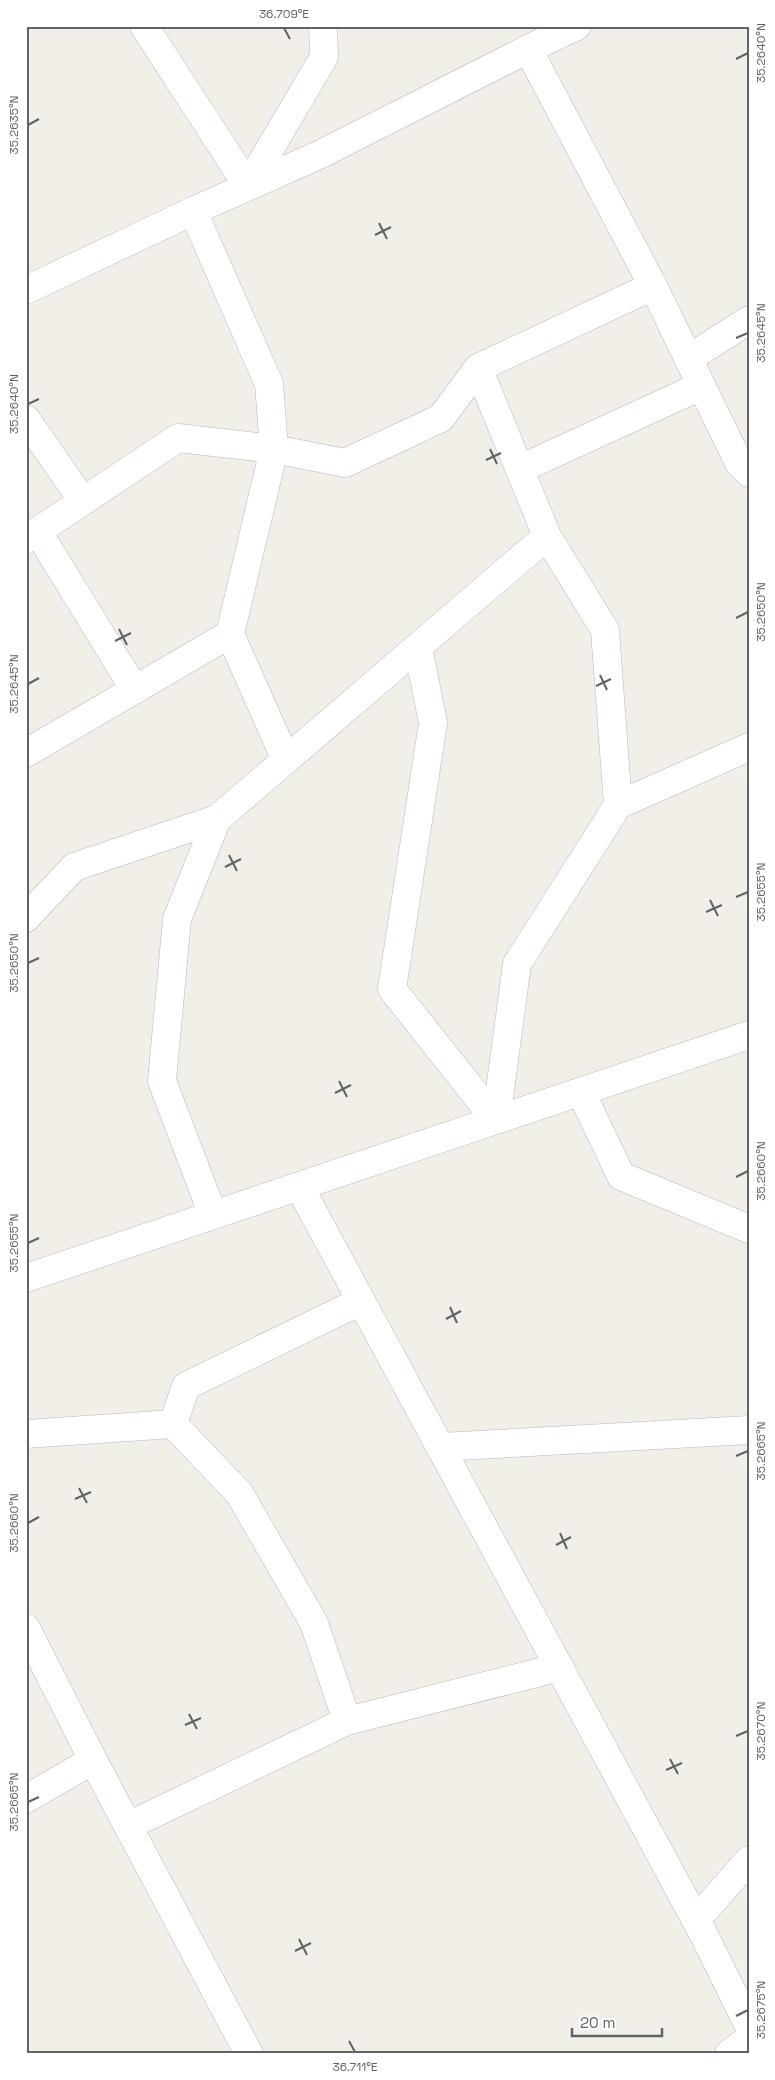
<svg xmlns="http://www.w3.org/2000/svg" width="775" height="2080" font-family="'Space Grotesk',sans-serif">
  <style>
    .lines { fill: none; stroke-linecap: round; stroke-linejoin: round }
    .minor-casing { stroke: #b5b8bc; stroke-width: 29 }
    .tertiary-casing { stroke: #b5b8bc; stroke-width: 29 }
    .secondary-casing { stroke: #b6babf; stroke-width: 29 }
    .minor { stroke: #fff; stroke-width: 28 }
    .tertiary { stroke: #fff; stroke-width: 28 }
    .secondary { stroke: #fff; stroke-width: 28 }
    .ticks { fill: none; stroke: #5f6368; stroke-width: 2 }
    .neatline { fill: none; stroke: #5f6368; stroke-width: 2 }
    .ticks-label { font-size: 12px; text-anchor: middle; fill: #5f6368 }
  </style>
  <rect width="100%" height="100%" fill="#f1efe8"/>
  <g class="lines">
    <defs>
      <path id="minor" d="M144,26l104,160 76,-129 -1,-31
        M528,49l125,237 86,177 10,10
        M193,211l76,173 5,65 -44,185 56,126
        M688,359l61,-39
        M26,419l57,82
        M520,469l181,-83
        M38,532l97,158
        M26,539l152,-101 96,11 71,14 96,-45 37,-50 175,-82
        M418,647l15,76 -41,266 104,131 21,-156 101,-159 -13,-175 -58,-94 -69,-168
        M26,753l204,-119
        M618,805l131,-58
        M26,918l48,-51 143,-48
        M581,1092l40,84 128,53
        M213,1215l-51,-134 15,-162 40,-100 330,-283
        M173,1424l13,-38 175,-85
        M26,1434l147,-10 66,69 75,130 33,98
        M441,1447l308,-17
        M26,1628l67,132 156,294
        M26,1799l67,-39
        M128,1826l219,-105 213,-54
        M696,1920l53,-60
        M729,2054l20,-15"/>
      <path id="tertiary" d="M26,290l167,-79 128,-57 207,-105 49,-23
        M299,1186l405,749 45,91"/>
      <path id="secondary" d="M26,1278l723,-243"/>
    </defs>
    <use href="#minor" class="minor-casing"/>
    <use href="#tertiary" class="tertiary-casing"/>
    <use href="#secondary" class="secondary-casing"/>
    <use href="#minor" class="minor"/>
    <use href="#tertiary" class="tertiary"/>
    <use href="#secondary" class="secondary"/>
  </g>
  <path class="ticks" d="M284,28l6,11M736,59l12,-6M28,125l11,-6M379,223l8,16M375,235l16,-8M736,338l12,-5M28,404l11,-5M490,449l7,15M486,460l15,-7M736,618l12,-6M119,629l8,16M115,641l16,-8M600,675l7,15M28,684l11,-6M596,686l15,-7M229,855l8,16M225,867l16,-8M736,897l12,-5M710,900l8,16M706,912l16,-7M28,963l11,-5M339,1081l8,16M335,1093l16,-8M736,1177l12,-6M28,1243l11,-5M450,1307l7,16M446,1319l15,-8M736,1456l12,-5M79,1488l8,15M75,1499l16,-7M28,1523l11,-6M560,1533l7,16M556,1545l15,-8M189,1714l8,15M185,1725l16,-7M736,1736l12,-5M670,1759l8,15M666,1770l16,-7M28,1802l11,-5M299,1939l8,16M295,1951l16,-8M736,2016l12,-6M349,2041l6,11"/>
  <rect width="775" height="2080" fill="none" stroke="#ffffff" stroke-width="55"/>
  <path d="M572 2028v8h90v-8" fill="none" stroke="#5f6368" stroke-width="2.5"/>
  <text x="580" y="2028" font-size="15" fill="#5f6368" stroke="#ffffff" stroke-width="4" paint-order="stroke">20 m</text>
  <rect x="28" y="28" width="720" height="2024" class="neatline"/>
  <g class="ticks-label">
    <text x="284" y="18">36.709°E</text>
    <text transform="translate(761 53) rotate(-90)" y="4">35.2640°N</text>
    <text transform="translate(14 125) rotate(-90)" y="4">35.2635°N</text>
    <text transform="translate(761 333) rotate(-90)" y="4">35.2645°N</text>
    <text transform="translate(14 404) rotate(-90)" y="4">35.2640°N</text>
    <text transform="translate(761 612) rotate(-90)" y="4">35.2650°N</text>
    <text transform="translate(14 684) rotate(-90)" y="4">35.2645°N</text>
    <text transform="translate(761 892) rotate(-90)" y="4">35.2655°N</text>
    <text transform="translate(14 963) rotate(-90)" y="4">35.2650°N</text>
    <text transform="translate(761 1171) rotate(-90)" y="4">35.2660°N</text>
    <text transform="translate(14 1243) rotate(-90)" y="4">35.2655°N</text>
    <text transform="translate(761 1451) rotate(-90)" y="4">35.2665°N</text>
    <text transform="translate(14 1523) rotate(-90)" y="4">35.2660°N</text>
    <text transform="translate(761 1731) rotate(-90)" y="4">35.2670°N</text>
    <text transform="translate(14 1802) rotate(-90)" y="4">35.2665°N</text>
    <text transform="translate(761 2010) rotate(-90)" y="4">35.2675°N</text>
    <text x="355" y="2071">36.711°E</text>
  </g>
</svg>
